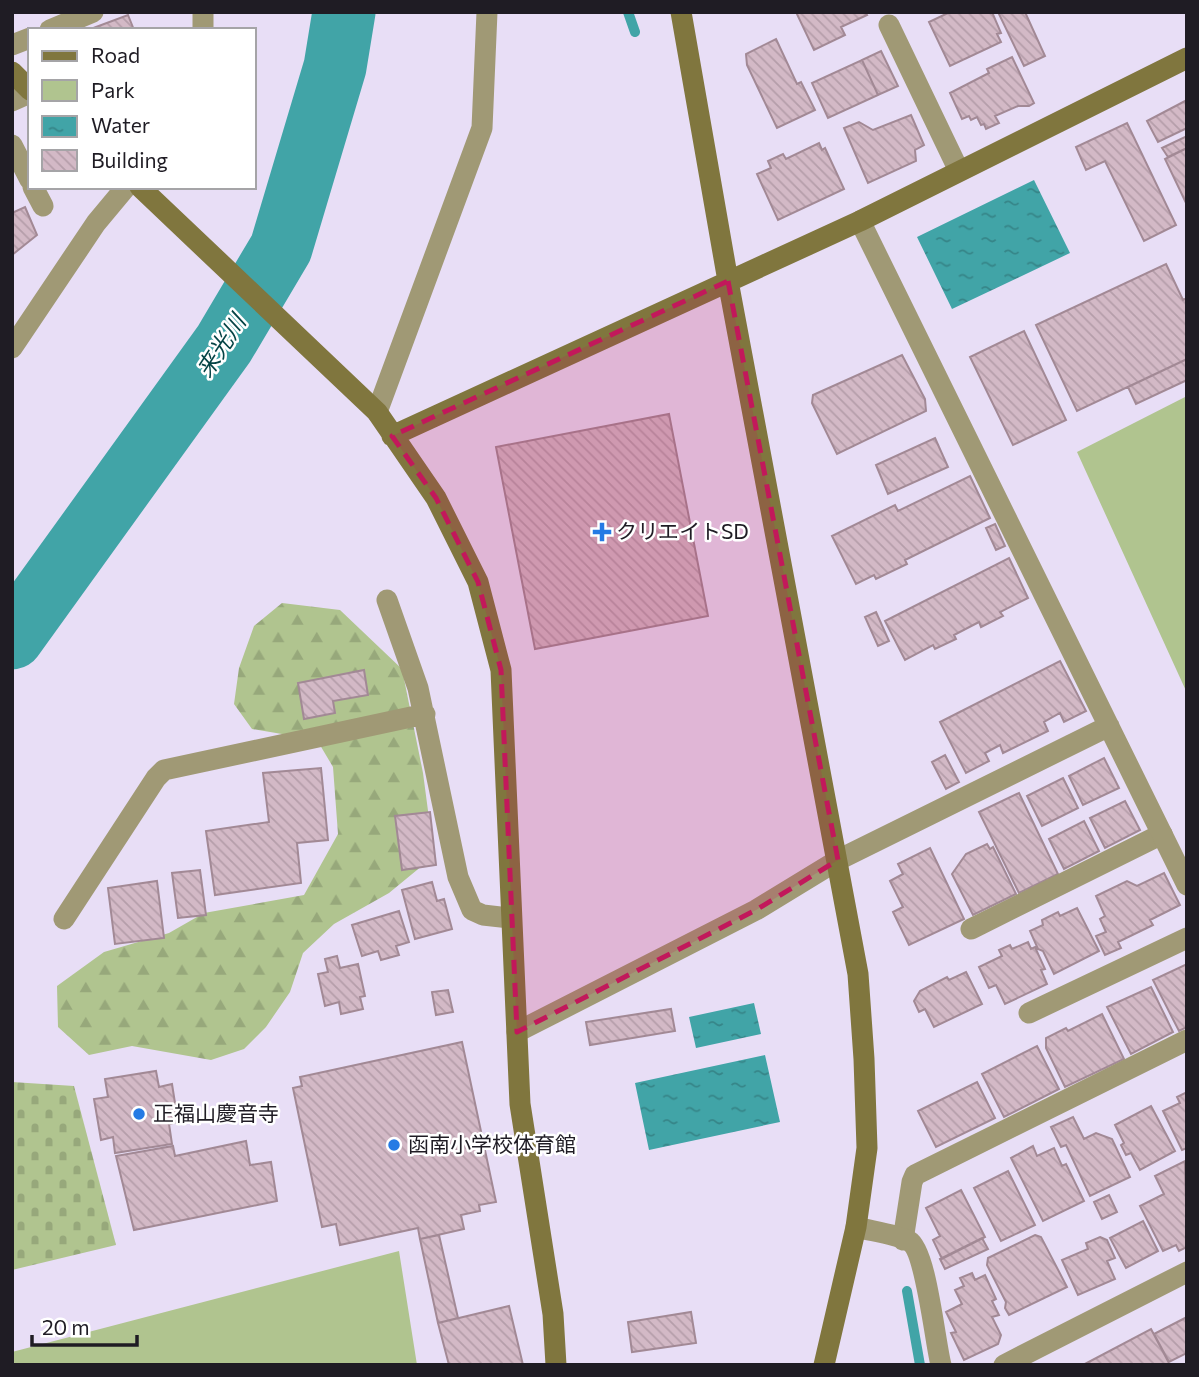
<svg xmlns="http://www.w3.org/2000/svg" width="1199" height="1377" font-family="Commissioner,'Noto Sans JP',sans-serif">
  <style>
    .forest { fill: url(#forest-firs) }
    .cemetery { fill: url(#cemetery-stones) }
    .park { fill: #b0c48f }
    .water { fill: url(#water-ripples) }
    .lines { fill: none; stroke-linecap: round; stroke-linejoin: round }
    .stream { stroke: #41a4a7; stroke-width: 10 }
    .river { stroke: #41a4a7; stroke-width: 63 }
    .building { fill: url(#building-back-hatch); stroke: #a28995; stroke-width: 2 }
    .lane { stroke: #a09975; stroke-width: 21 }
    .street { stroke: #a09975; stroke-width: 21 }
    .secondary { stroke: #80763e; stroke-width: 21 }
    .marked { fill: #c2185b; fill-opacity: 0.2; stroke: #c2185b; stroke-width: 5; stroke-dasharray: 14 9; stroke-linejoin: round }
    .poi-dot { fill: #257ae4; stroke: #fff; stroke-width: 2.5 }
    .labels { text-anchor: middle; stroke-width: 5; stroke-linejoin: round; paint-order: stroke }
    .poi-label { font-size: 21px; fill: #1f1c24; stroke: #fff; text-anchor: start }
    .water-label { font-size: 23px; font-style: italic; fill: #054446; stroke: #fff }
  </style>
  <defs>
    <pattern id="forest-firs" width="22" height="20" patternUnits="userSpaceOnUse" patternTransform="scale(1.75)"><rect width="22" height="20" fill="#b0c48f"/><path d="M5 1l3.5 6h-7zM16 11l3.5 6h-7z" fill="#97a87b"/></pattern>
    <pattern id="cemetery-stones" width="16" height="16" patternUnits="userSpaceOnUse" patternTransform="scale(1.75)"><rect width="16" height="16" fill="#b0c48f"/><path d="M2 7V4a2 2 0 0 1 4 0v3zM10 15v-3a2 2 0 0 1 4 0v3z" fill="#97a87b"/></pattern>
    <pattern id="water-ripples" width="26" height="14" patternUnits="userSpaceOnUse" patternTransform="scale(1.75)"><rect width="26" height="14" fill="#41a4a7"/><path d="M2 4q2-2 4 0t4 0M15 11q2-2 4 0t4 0" fill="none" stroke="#368588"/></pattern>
    <pattern id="building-back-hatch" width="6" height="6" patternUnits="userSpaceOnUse" patternTransform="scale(1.75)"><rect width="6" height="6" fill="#d3b9c6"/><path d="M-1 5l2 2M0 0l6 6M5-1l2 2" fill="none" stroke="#b59eaa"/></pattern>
  </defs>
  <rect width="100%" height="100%" fill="#e8def6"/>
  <path class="forest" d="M282,603l58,7 62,59 21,104 11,83 -45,37 -55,31 -31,29 -13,39 -24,35 -22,22 -33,11 -79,-14 -43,9 -31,-28 -1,-41 47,-34 65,-19 35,-20 100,-18 34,-61 -5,-67 -16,-27 -65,-11 -18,-25 5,-36 15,-42z"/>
  <path class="cemetery" d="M12,1082l62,4 42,159 -104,25z"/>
  <path class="park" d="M1187,396v297l-110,-241z
    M399,1251l18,114h-405v-13z"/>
  <path class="water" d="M1034,180l36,73 -118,56 -35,-72z
    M754,1003l7,31 -65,14 -7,-31z
    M765,1055l15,67 -131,28 -14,-67z"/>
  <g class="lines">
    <path class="stream" d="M628,12l7,20
      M907,1291l13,74"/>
    <path class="river" d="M12,638l212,-294 57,-96 54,-181 9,-55"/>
  </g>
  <path class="building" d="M796,12h69l2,3 -26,12 4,8 -31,15z
    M950,12h42l9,21 -4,1 4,8 -51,24 -21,-44z
    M998,12h27l20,44 -21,10z
    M128,15l6,15h-46z
    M776,39l21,45 4,-2 14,28 -38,18 -30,-63 -1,-11z
    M881,51l17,35 -20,9 -16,-35z
    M1012,57l22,46 -5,3h-11l-23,10 4,7 -13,6 -2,-5 -3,1 -4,-8 -6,3 -2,-4 -7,3 -12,-26 39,-20 -2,-4z
    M862,60l16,35 -50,23 -16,-35z
    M1187,100v28l-29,14 -11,-21z
    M911,115l13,30 -9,5 1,11 -48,22 -24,-55 15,-6 14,8z
    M1127,123l49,102 -32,16 -39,-80 -19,9 -10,-23z
    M1187,136v12l-19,9 -6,-9z
    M819,143l3,7 3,-2 19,41 -66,31 -21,-46 14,-6 -3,-7 15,-7 3,5z
    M1187,148v57l-22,-46z
    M25,207l12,28 -25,20v-42z
    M1166,264l17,36 4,-2v61l-110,52 -41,-86z
    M1024,331l42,89 -53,25 -43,-88z
    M902,355l23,44 1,12 -89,43 -25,-51 1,-8z
    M1187,359v21l-51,24 -8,-17z
    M669,414l39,202 -173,33 -39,-202z
    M935,438l13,29 -60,27 -12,-29z
    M970,476l20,42 -85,42 2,4 -31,15 -2,-4 -18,9 -24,-48 63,-31 3,6z
    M995,524l10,22 -9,4 -10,-22z
    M1009,558l19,40 -28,14 3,4 -22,11 -2,-5 -25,13 2,4 -21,10 -2,-4 -28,15 -20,-39z
    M876,612l13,29 -11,5 -13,-29z
    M1060,661l26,50 -22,11 -4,-9 -16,9 4,9 -45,22 -3,-8 -15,8 4,8 -23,12 -26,-51z
    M364,670l4,25 -35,6 2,12 -31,6 -6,-36z
    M945,755l14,27 -13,7 -14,-27z
    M1104,758l15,30 -36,17 -14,-29z
    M321,768l7,72 -31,3 4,40 -86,12 -9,-64 63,-9 -6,-49z
    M1063,778l15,30 -36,18 -15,-30z
    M1019,793l39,81 -39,19 -40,-81z
    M1125,801l15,29 -35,18 -15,-30z
    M430,812l6,53 -34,5 -7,-54z
    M1084,821l15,30 -35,18 -15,-30z
    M987,844l3,5 3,-2 23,47 -43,21 -21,-41 14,-20z
    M930,848l34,71 -55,26 -16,-33 10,-5 -13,-26 13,-7 -5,-10z
    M200,870l6,45 -28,3 -6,-45z
    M1164,873l16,32 -30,15 3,5 -35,17 3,6 -16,7 -9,-19 10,-4 -6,-13 5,-3 -9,-20 31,-15 10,5z
    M157,881l7,57 -49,6 -7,-56z
    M432,882l5,19 7,-2 8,30 -37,10 -13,-49z
    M1077,908l22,43 -45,23 -11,-23 -5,-2 -8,-18 13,-6 -1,-5 16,-8 2,4z
    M399,911l10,31 -13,4 3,9 -18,5 -3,-9 -16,5 -10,-31z
    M1028,942l3,7 4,-2 10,22 -4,1 6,14 -42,20 -9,-19 -7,3 -10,-21 23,-11 -3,-6 11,-5 2,4z
    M337,956l3,12 18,-4 7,32 -5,1 3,12 -22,5 -2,-12 -14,4 -7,-32 10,-2 -3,-13z
    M1187,964v63l-8,4 -26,-51z
    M966,972l16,32 -48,23 -9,-18 -6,3 -5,-11 6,-10 27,-14 2,3z
    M1151,987l22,45 -42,22 -24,-47z
    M448,990l5,22 -17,3 -4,-23z
    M671,1009l4,22 -85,14 -4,-23z
    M1102,1014l22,45 -59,28 -19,-39v-10l20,-10 2,3z
    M462,1042l34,160 -17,3 1,6 -19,4 3,14 -44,10 -2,-11 -78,17 -4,-21 -14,3 -29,-139 9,-2 -2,-9z
    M1037,1046l22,43 -55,28 -22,-43z
    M156,1071l3,16 13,-3 6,38 -9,2 3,20 -57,9 -2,-16 -12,3 -7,-41 14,-2 -3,-18z
    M977,1082l18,36 -59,29 -18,-36z
    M1187,1092v56l-5,2 -19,-39 17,-8 -3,-6z
    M1151,1106l24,45 -35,19 -9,-17 -5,2 -5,-10 3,-2 -9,-18z
    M1073,1117l11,22 12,-6 16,6 18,38 -40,19 -24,-51 -5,2 -10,-20z
    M246,1141l4,24 21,-3 6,39 -143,29 -18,-74 57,-10 2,10z
    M1033,1146l4,10 17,-8 8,18 4,-2 18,37 -41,20 -32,-63z
    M1185,1161l2,86 -8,4 -3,-6 -13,6 -23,-45 24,-12 -9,-18z
    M1008,1171l27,54 -34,16 -27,-53z
    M961,1190l24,47 -43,22 -9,-19 7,-4 -14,-28z
    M1109,1195l8,17 -15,7 -8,-17z
    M1143,1221l15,30 -32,17 -16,-30z
    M439,1235l19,83 -20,5 -18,-84z
    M1035,1235l6,2 26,50 -58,28 -4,-7 1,-6 -19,-37 1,-7z
    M1100,1237l7,3 8,18 -8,3 8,18 -37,16 -16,-35 26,-11 -2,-6z
    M982,1238l6,11 -43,20 -5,-10z
    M972,1273l3,7 10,-5 11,24 -4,2 7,14 -7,2 9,18 -3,9 -34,16 -13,-27 5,-1 -10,-20 16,-8 -7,-14 9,-4 -4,-8z
    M509,1306l14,59h-74l-11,-42z
    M691,1312l5,31 -64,9 -4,-30z
    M1187,1317v36l-18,9 -15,-28z
    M1151,1329l19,36h-87z"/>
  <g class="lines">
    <path class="lane" d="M889,25l70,146
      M50,30l43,-18
      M12,45l18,-7
      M377,412l105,-284 5,-116
      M971,929l191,-95
      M1029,1013l158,-75
      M903,1240l9,-58 3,-7 272,-135"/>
    <path class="street" d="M203,12v18
      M12,101l18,-8
      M12,145l18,35
      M33,187l10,19
      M860,221l327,664
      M12,348l84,-125 30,-36
      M387,600l31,88 40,189 14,33 11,5 27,3
      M64,919l92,-141 8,-8 261,-56
      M517,1032l239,-122 82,-50 271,-134
      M856,1227c15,4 40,7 53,14 17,9 26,101 32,124
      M1004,1365l183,-93"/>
    <path class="secondary" d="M681,12l47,269 130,693 6,85 3,89 -11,79 -32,138
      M12,72l18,18
      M140,187l237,225 59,86 42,84 23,88 19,434 33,210 3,51
      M392,436l468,-215 327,-163"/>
  </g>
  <path class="marked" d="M728,281l110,579 -82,50 -239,122 -16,-362 -23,-88 -42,-84 -44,-62z"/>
  <g class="poi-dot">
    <path d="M598.5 521.5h7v7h7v7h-7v7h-7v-7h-7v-7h7z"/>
    <circle cx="139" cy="1114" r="7"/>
    <circle cx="394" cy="1145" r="7"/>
  </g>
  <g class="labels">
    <g class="poi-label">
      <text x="616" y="539">クリエイトSD</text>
      <text x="153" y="1121">正福山慶音寺</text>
      <text x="408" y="1152">函南小学校体育館</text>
    </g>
    <g class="water-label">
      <text transform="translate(221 346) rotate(-57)" y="8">来光川</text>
    </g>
  </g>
  <rect width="1199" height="1377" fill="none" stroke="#1f1c24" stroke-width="28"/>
  <rect x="28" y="28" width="228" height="161" fill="#ffffff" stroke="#a5a4a7" stroke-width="2"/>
  <rect x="42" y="51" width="35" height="10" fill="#80763e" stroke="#a5a4a7" stroke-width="2"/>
  <text x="91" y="63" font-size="21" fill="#1f1c24">Road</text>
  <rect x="42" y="80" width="35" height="21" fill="#b0c48f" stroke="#a5a4a7" stroke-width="2"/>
  <text x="91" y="98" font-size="21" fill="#1f1c24">Park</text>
  <rect x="42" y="116" width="35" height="21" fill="url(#water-ripples)" stroke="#a5a4a7" stroke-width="2"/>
  <text x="91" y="133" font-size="21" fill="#1f1c24">Water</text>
  <rect x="42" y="150" width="35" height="21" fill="url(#building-back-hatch)" stroke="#a5a4a7" stroke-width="2"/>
  <text x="91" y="168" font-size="21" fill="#1f1c24">Building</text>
  <path d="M32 1335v10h105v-10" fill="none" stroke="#1f1c24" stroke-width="3.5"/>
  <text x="42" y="1335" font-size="21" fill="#1f1c24" stroke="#ffffff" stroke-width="5" paint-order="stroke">20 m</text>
</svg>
